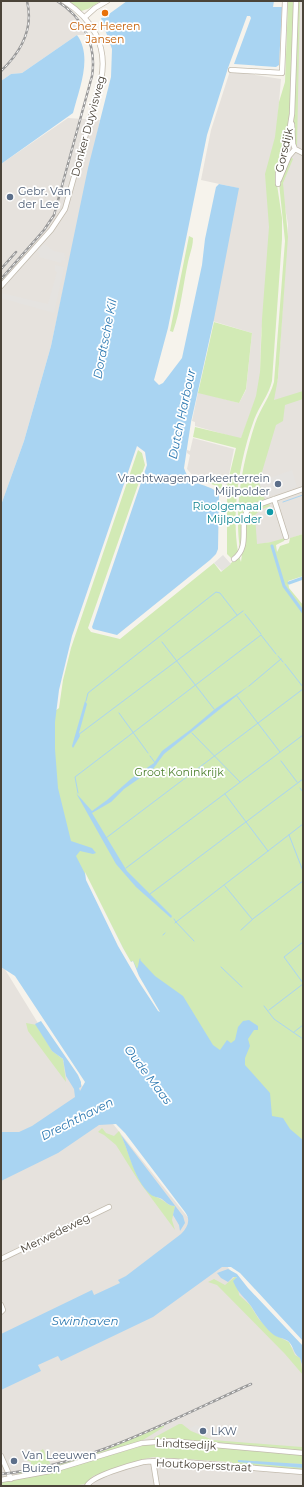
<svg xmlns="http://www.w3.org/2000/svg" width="304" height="1487" font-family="Montserrat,sans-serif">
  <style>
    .industrial { fill: #e6e2dd }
    .green { fill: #d2eab5 }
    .parking { fill: #e5e3e0 }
    .water { fill: #a9d4f2 }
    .pier { fill: #f6f3ec }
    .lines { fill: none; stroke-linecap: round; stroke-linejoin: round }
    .stream { stroke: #a9d4f2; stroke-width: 1 }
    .canal { stroke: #a9d4f2; stroke-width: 3 }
    .minor-casing { stroke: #c2bbae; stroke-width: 6 }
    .minor { stroke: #fff; stroke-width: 4.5 }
    .rail-casing { stroke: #9a9a9a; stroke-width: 2.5 }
    .rail { stroke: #fff; stroke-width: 1; stroke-dasharray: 3; stroke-linecap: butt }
    .food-dot { fill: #e8710a; stroke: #fff; stroke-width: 1.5 }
    .service-dot { fill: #5c6f8a; stroke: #fff; stroke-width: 1.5 }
    .culture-dot { fill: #0f9aa8; stroke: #fff; stroke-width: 1.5 }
    .labels { text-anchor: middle; stroke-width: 3.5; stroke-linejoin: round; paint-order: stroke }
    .food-label { font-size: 11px; fill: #c56008; stroke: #fff }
    .street-label { font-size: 11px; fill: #4b4439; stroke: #fff }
    .service-label { font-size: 11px; fill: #4e5e75; stroke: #fff; text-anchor: start }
    .culture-label { font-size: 11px; fill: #0d838f; stroke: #fff; text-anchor: end }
    .park-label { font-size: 11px; fill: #4a7f2a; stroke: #fff }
    .water-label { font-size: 12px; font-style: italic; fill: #2e7ab2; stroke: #fff }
  </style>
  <rect width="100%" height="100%" fill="#f6f3ec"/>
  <path class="industrial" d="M1,1h56l18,15 12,19h-10l-55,38 -11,1 -10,7z
    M290,1h13v533l-30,10 -3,-2 -18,4 -9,-36 17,-90 18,-41 10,-155 -7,-39 10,-49z
    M230,71l51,8 -6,71 -3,74 -11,112 -1,42 -3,17 -16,44 -46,-13v-4l-3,-1 6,-29 41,11 7,-13 6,-57 -43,-13 29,-132 -37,-8 10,-50z
    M68,118l32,2 -49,226 -27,95 -23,64v-341z
    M193,438l41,11 -7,36 -27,-10 -3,7 -4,-1 1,-4 -7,-8 3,-14 -3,-2v-3l3,1z
    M1,963l56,91 246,307v125h-302z"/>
  <path class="green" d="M68,1h30l1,1 -11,7 -7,2z
    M288,1h6l-5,129 -13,48 6,40v21l-10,142c-3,14 -13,25 -18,39 -14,38 -23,91 -16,132l-7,6 -4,-4v-69l9,-37 -43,-11 2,-10 46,11 15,-42 4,-24 2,-53 7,-92 -4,-53 10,-37 4,-35 6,-20z
    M296,1h4l-3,146c-8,-9 -1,-126 -1,-146z
    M290,156l3,3 -10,24 5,54 -10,141 -4,22 29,-9v8l-18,6 -2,16 -7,4 -17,57 6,17 -17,7 -3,4 -5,40c-6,-42 2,-86 15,-126 5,-15 15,-27 19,-42l11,-141 -6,-58z
    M189,236l4,2c0,9 -3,15 -5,24 -5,23 -7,47 -15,70l-3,-1z
    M214,322l38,11 -6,56 -7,14 -41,-10z
    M138,450l4,3 3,12 -57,163 3,4 29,7 94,-76 7,9 18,-16 2,6 6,-48 3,-4 19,-8 1,4 -10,4 -5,5 2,29 14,-2 14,-4 -1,3 -8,4 1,7 3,-6 9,-3 1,-5 13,-4v42l-15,5 1,7 14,17v607l-150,-203 -84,-162 -15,-68 1,-68 4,-3 4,-28 8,-32z
    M199,475l23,9 1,9 -6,-7 -20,-7z
    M26,1023l11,2 15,26 11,8 3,23 -38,-51z
    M102,1128l4,5 8,3 5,-5c11,21 14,47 32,63 3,3 7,3 11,6 5,3 7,6 13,6l-3,14 3,10 -37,-50 -22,-35 -12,-10 -6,-3z
    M236,1276l1,2 2,17 11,10 8,13 11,12 6,5 14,7 6,13 5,3 3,17 -18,-21 -68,-69 -9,-3 6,-3 11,6z
    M179,1424h3l9,7 22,9 89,7 1,5 -150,-12 2,-3z
    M164,1425v2l-26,16 -104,31 -15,1 -1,-3 10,-1 3,-4v-5l-5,-2 17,-11 8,16 -10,3 64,-18z
    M158,1443l145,11v10l-66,-3 60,6 6,1v3l-71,-7v-2l-79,-5 -13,3 -47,16 -8,8 -14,2h-70v-4l49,-9 92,-27z"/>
  <path class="parking" d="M44,244l10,7 10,2 1,8 -3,-1 -1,3 -22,-6 1,-3 -3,-3z
    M55,265l9,2 -10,46 -53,-15v-5l47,11 9,-32 -2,-1z
    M292,470l5,17 -33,11 -5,-16z
    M223,555l8,9 -9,7 -8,-8z
    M196,1425l7,3 14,5 -8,3 -20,-7z"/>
  <path class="water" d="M127,1h147l-1,6h9l-3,58 -3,2 -42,-3 17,-46 -1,-2h-3l-19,52 -21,67 -39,193 -14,52 5,5 4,-2 19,-25 20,-93 3,-26 11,-52 3,-3 20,4 -25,131 -23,103 -7,46c6,21 23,13 35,26l-1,55 -2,5 -6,6 -93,75 -24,-6 -1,-2 55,-162 -2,-13 -8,-6 -65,190 -13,54 -4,32v27l3,39 13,53 21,7 4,5 -3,1 -13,-3 -4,5 54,106 3,-1 4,8 3,-9 15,16 28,20 30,49 7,5 7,-10 4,3 4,-3 3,-13 5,-6 6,-1 9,6v4h-4l-6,9 2,7 -5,12v7l25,28 2,23 11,2 7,11 13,11v201l-63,-68 -9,-6h-9l-69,50 -92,44 -3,-5 -20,9 3,6 -40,19v-56l91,-44 2,5 26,-12 -2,-3 8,-4 55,-42c7,-7 10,-14 4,-22l-60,-79 -9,-9 -17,1 -41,28 -57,28v-49h18l13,-6 43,-29 -1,-8 -8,-13 -3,-17 -11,-8 -17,-27 6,-3 37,54 3,7v5l-2,1 1,3 5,-9 -70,-106 -14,-9v-462l23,-64 27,-95 37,-178 23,-91 1,-28 -11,-31 8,-1v-3z
    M77,35c16,22 2,54 -4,78l-72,51v-83l10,-7 11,-1z
    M250,685l-86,69 -11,15 -29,20 -13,13 -19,11 35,58 45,45 -1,2 -35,-31 -20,-23 -40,-71 16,18 15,-11 25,-22 22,-15 8,-12 28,-21 25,-21z
    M85,701l2,3 -8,29 1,3 -7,12 -1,-2z
    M121,1135l62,81 2,7 -5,8 -1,-6 -6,-10 2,-9c-6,0 -8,-3 -13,-7 -4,-2 -9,-2 -12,-5 -16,-15 -20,-39 -29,-59z
    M228,1269l9,5 11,14 55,58v22l-3,-10c-7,-4 -6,-12 -12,-17 -4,-3 -10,-3 -14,-6 -10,-8 -16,-18 -23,-29 -7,-10 -12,-11 -18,-25l4,-4h-4l-5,5 -7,-4 -4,-5z
    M238,1460l64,4 1,4 -65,-6z"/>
  <path class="pier" d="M85,872l38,76 8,14 2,-1 6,15 21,36 -2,-1 -19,-29 -21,-36 -32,-66z"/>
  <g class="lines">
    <path class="stream" d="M283,502l20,-7
      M245,614l16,20
      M162,642l52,67
      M278,656l5,6
      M285,664l18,23
      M249,686l32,-27
      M237,696l43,56
      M86,701l2,-8 128,-101 4,1 17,22
      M119,713l29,40
      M192,733l48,49
      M78,735l165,-124
      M150,756l6,8
      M281,761l16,21
      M300,788l3,4
      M78,793l-3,-16 186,-142 15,19
      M225,794l43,57
      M289,835l14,36
      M106,838l197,-149
      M126,868l177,-133
      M225,886l27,33
      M150,894l153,-115
      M174,919l2,3 -1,1
      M241,930l13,-12 49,-37
      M163,935l2,-2
      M194,941l-18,-19 127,-98
      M303,942l-19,15 19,26
      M139,964l1,-5
      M221,967l21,20
      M264,1006l10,13 29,20
      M269,1010l34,-26
      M294,1032l9,-7"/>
    <path class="canal" d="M272,546l12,40 19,26
      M289,583l14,-5"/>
    <defs>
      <path id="minor" d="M85,17l10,-9 12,-7
        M231,70l51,3 3,-72
        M295,149l8,4
        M279,180l10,-24 6,-7 -2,-5 -1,-20
        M278,184v-11l9,-28 5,-31 4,-113
        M1,286l50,-56 14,-21 36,-129c7,-34 -8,-61 -37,-79
        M274,499l12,38
        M234,559c18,-14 3,-36 15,-51l54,-19
        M1,1259l108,-52
        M1,1305l2,5 -2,2
        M1,1456l10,23
        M153,1461l4,25
        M1,1480l49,-9 92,-28 28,-2 133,12
        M87,1486c4,-10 44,-21 56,-24 9,-1 19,-1 28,-1l132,11"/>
    </defs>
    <use href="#minor" class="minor-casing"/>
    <use href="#minor" class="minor"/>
    <defs>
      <path id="rail" d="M1,71c20,-19 33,-42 26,-70
        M1,269l15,-17
        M1,279l43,-49 10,-15 38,-139c5,-31 -9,-59 -35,-75
        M1,1474c89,-9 170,-54 250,-90"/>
    </defs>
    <use href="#rail" class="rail-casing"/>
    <use href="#rail" class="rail"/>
  </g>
  <circle class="food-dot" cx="105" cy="13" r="4"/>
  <g class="service-dot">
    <circle cx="10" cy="197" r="4"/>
    <circle cx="278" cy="484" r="4"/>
    <circle cx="203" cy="1431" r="4"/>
    <circle cx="14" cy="1461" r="4"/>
  </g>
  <circle class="culture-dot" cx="270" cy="512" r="4"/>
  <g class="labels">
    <g class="food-label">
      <text x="105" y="30">Chez Heeren<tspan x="105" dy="13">Jansen</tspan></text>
    </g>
    <g class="street-label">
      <text transform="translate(88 126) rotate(-75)" y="4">Donker Duyvisweg</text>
      <text transform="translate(284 150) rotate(-77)" y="4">Gorsdijk</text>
      <text transform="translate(55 1233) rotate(-26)" y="4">Merwedeweg</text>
      <text transform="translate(186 1444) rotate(3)" y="4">Lindtsedijk</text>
      <text transform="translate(204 1465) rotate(3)" y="4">Houtkopersstraat</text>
    </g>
    <g class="service-label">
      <text x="18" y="195">Gebr. Van<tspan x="18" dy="13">der Lee</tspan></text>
      <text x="270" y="482" text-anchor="end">Vrachtwagenparkeerterrein<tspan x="270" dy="13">Mijlpolder</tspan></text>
      <text x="211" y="1435">LKW</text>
      <text x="22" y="1459">Van Leeuwen<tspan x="22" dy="13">Buizen</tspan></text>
    </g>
    <g class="culture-label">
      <text x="262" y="510">Rioolgemaal<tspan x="262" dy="13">Mijlpolder</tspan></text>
    </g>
    <g class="park-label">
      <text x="179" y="776">Groot Koninkrijk</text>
    </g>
    <g class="water-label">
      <text transform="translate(105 339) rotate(-79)" y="4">Dordtsche Kil</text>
      <text transform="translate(182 414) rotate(-78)" y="4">Dutch Harbour</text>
      <text transform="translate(148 1075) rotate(53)" y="4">Oude Maas</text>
      <text transform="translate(77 1119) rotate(-27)" y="4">Drechthaven</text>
      <text x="85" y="1325">Swinhaven</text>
    </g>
  </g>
  <rect width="304" height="1487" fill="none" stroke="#4b4439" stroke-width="4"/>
</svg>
